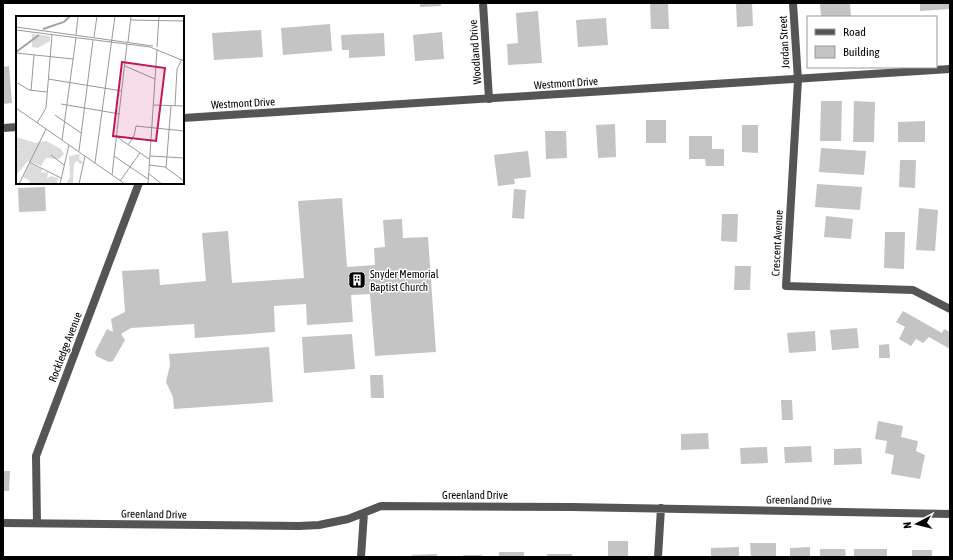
<svg xmlns="http://www.w3.org/2000/svg" width="953" height="560" font-family="'Asap Condensed',sans-serif">
  <style>
    .building { fill: #c4c4c4 }
    .lines { fill: none; stroke-linecap: round; stroke-linejoin: round }
    .minor { stroke: #555; stroke-width: 8 }
    .tertiary { stroke: #555; stroke-width: 8 }
    .labels { text-anchor: middle; stroke-width: 3; stroke-linejoin: round; paint-order: stroke }
    .street-label { font-size: 11px; fill: #000; stroke: #fff }
    .poi-label { font-size: 11px; fill: #000; stroke: #fff; text-anchor: start }
    .inset-river { fill: none; stroke: #a3a3a3; stroke-width: 2 }
    .inset-road { fill: none; stroke: #999; stroke-width: 1 }
    .view { fill: #c2185b; fill-opacity: 0.15; stroke: #c2185b; stroke-width: 2 }
    .inset-edge { fill: none; stroke: #000; stroke-width: 2 }
  </style>
  <rect width="100%" height="100%" fill="#fff"/>
  <path class="building" d="M420,3h21v3l-21,1z
    M650,3h18l1,26h-18z
    M736,3h16l1,23 -16,1z
    M820,3h30l1,14h-30z
    M920,3h30v6l-30,2z
    M538,11l4,52 -34,2 -1,-21 11,-1 -2,-30z
    M606,18l2,27 -30,2 -2,-27z
    M330,24l2,27 -49,4 -2,-27z
    M261,30l2,27 -49,3 -2,-27z
    M442,32l2,27 -29,2 -2,-26z
    M384,33l1,23 -36,2v-8h-7l-1,-15z
    M9,66l3,37 -9,1v-37z
    M821,101h21l-1,40h-21z
    M854,101l21,1 -1,40h-21z
    M646,120h20v23h-20z
    M925,121v21h-27v-20z
    M615,124l1,33 -18,1 -2,-33z
    M742,125h16v28l-16,-1z
    M545,131h21l1,27 -21,1z
    M689,136h23v13h12v17h-18l-1,-7h-16z
    M821,148l45,3 -2,24 -45,-3z
    M528,151l3,26 -17,2 1,5 -17,2 -4,-31z
    M900,160h16l-1,28 -16,-1z
    M817,184l45,3 -2,23 -45,-3z
    M45,187l1,24 -27,1 -1,-24z
    M514,189l12,1 -2,29 -12,-1z
    M342,198l5,69 28,-2 -1,-17 11,-1 -2,-27 19,-1 1,19 25,-1 8,115 -61,4 -5,-62 -19,1 2,27 -46,3 -1,-21 -32,2 1,26 -80,6 -1,-14 -63,4 -10,6 4,6 -12,21 -4,1 -13,-6 -1,-4 12,-23 6,3 -2,-13 14,-7 -3,-41 37,-2 1,16 46,-4 -4,-48 26,-2 4,52 72,-5 -6,-77z
    M919,208l19,2 -3,41 -19,-1z
    M722,214h16l-1,28 -16,-1z
    M826,216l27,3 -2,20 -27,-2z
    M885,232h20l-1,37 -20,-1z
    M735,266h16l-1,24h-16z
    M903,311l39,22 2,-4 6,3v17l-21,-12 -6,6 -7,-4 -5,7 -12,-7 6,-12 -9,-5z
    M857,328l2,20 -27,2 -2,-20z
    M815,331l1,20 -27,2 -2,-20z
    M352,334l3,35 -51,4 -2,-36z
    M889,344l1,14h-11v-13z
    M269,347l4,55 -99,7 -1,-12 -7,-15 4,-17 -1,-11z
    M370,375h13l1,23h-13z
    M781,400h11l1,20h-11z
    M878,421l25,5 -2,11 17,4 -2,10 9,4 -5,24 -29,-5 3,-19 -9,-2 2,-12 -12,-2z
    M708,433l1,16 -28,1v-16z
    M811,446l1,16 -27,1 -1,-16z
    M767,447l1,16 -27,1 -1,-16z
    M861,448l1,16 -28,1v-16z
    M3,471h7l-1,20h-6z
    M608,541h20v16h-20z
    M750,543h26v14h-25z
    M739,547v10h-28v-9z
    M810,547v10h-20v-9z
    M820,549h25l1,8h-26z
    M854,549h33v8h-33z
    M912,550h20v7h-20z
    M499,552h25v5h-25z
    M437,554v3h-25v-2z
    M547,554h25v3h-25z
    M463,555h19v2h-19z"/>
  <g class="lines">
    <path class="minor" d="M483,3l6,96
      M793,3l5,77 -12,206 127,4 37,19
      M3,523l296,3 20,-1 29,-6 33,-13 191,1 378,7
      M37,523l-1,-67 103,-273
      M361,557l3,-44
      M658,557l3,-49"/>
    <path class="tertiary" d="M183,118l767,-49
      M3,128l14,-1"/>
  </g>
  <defs>
    <symbol id="building-square" viewBox="-11 -11 22 22"><rect x="-9" y="-9" width="18" height="18" rx="4" fill="#000" stroke="#fff"/><path d="M-4-6H4V6H1V3H-1V6H-4ZM-2.5-4.3h1.7v1.8h-1.7ZM.8-4.3h1.7v1.8H.8ZM-2.5-1h1.7V.8h-1.7ZM.8-1h1.7V.8H.8Z" fill="#fff"/></symbol>
  </defs>
  <g fill-rule="evenodd">
    <use href="#building-square" x="347" y="270" width="20" height="20"/>
  </g>
  <g class="labels">
    <g class="street-label">
      <text transform="translate(784 42) rotate(-93)" y="4">Jordan Street</text>
      <text transform="translate(475 52) rotate(-94)" y="4">Woodland Drive</text>
      <text transform="translate(566 83) rotate(-4)" y="4">Westmont Drive</text>
      <text transform="translate(243 103) rotate(-3)" y="4">Westmont Drive</text>
      <text transform="translate(777 243) rotate(-87)" y="4">Crescent Avenue</text>
      <text transform="translate(65 347) rotate(-69)" y="4">Rockledge Avenue</text>
      <text x="475" y="499">Greenland Drive</text>
      <text transform="translate(799 500) rotate(1)" y="4">Greenland Drive</text>
      <text transform="translate(154 514) rotate(1)" y="4">Greenland Drive</text>
    </g>
    <g class="poi-label">
      <text x="370" y="278">Snyder Memorial<tspan x="370" dy="13">Baptist Church</tspan></text>
    </g>
  </g>
  <g transform="translate(16 16)">
    <rect width="168" height="168" fill="#fff"/>
    <path d="M16,18l18,2v5l-12,7 -6,-1zM0,121l20,6 10,-2 15,8 3,5 -5,5 -13,-1 -5,8 -13,-5 -12,14v-26l4,1 -4,-2zM64,138l-1,5 4,3 -2,2 -5,-3 -2,4 -1,19h-7l4,-7 -1,-21zM13,147l13,6 -1,4 7,-1 -1,7 4,-3 7,2 -1,6h-27l-1,-4 -6,-3z" fill="#dcdcdc"/>
    <path class="inset-river" d="M27,13l21,-7 6,-6M0,36l23,-17"/>
    <path class="inset-road" d="M114,4l54,1M0,11l137,19M0,14l134,17 34,14M60,19l2,-19M78,21l3,-21M112,26l3,-26M141,31l2,-31M0,37l57,6M109,50l30,13M32,63l74,12M0,66l13,8 18,2M15,75l3,-36M45,88l59,10M137,89l31,1M159,90l2,-37 5,-10M0,92l109,76M39,99l26,18M21,107l9,-15 6,-73M101,121l32,22M46,124l14,-102M112,129l6,-9 2,-10 48,5M63,135l14,-111M35,139l13,10M98,140l34,23M134,140l34,2M13,146l32,16M79,147l20,-147M133,149l16,2 19,14M150,152l5,-62M133,158l13,10M96,159l15,-131M104,165l20,-28M3,168l27,-55M44,168l9,-39M63,168l6,-28M132,168l9,-135"/>
    <path class="view" d="M106,46l43,6 -9,73 -43,-5z"/>
    <rect width="168" height="168" class="inset-edge"/>
  </g>
  <rect width="953" height="560" fill="none" stroke="#000000" stroke-width="8"/>
  <rect x="807" y="16" width="130" height="52" fill="#ffffff" stroke="#999999"/>
  <rect x="815" y="29" width="20" height="6" fill="#555555" stroke="#999999"/>
  <text x="843" y="36" font-size="12" fill="#000000">Road</text>
  <rect x="815" y="46" width="20" height="12" fill="#c4c4c4" stroke="#999999"/>
  <text x="843" y="56" font-size="12" fill="#000000">Building</text>
  <g transform="translate(917 524) rotate(263)" stroke="#ffffff" stroke-width="3" paint-order="stroke">
  <path d="M0-3L7 15L0 10L-7 15Z" fill="#000000"/>
  <text y="-6" font-size="11" font-weight="bold" text-anchor="middle" fill="#000000">N</text>
  </g>
</svg>
